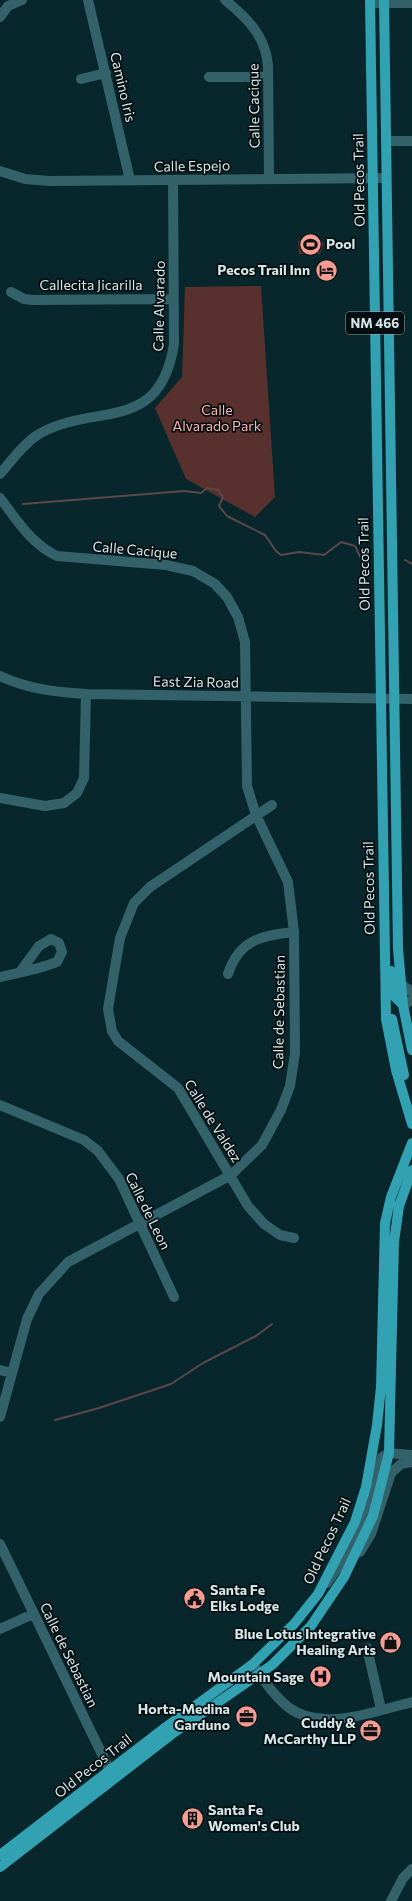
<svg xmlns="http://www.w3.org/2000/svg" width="412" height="1901" font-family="Commissioner,sans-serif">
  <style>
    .green { fill: #58312f }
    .water { fill: #270505; stroke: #5b4849 }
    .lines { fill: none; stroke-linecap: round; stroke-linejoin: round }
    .stream { stroke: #5b4849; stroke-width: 2 }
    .minor { stroke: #33626b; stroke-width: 10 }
    .major { stroke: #32a2b3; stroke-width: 10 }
    .labels { text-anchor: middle; stroke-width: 3.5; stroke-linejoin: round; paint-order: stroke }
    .shield { fill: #030e10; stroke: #96a5a8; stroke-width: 1 }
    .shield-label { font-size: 13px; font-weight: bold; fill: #d5e6e9 }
    .street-label { font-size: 14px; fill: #d5e6e9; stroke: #030e10 }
    .poi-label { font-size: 14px; font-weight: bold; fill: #d5e6e9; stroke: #030e10; text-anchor: end }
    .park-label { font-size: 14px; fill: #fdb3ad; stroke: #030e10 }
  </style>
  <rect width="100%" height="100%" fill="#08272c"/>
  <path class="green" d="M298,241h21l5,2 -4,11h-21z
    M261,286l14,211 -20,20 -69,-38 -31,-71 27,-31 3,-90z"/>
  <path class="water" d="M318,241l1,6 -14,2 -3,-2 2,-5z"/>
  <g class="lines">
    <path class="stream" d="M23,504l161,-13 17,2 6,-5 11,2 5,7 -4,9 8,10 38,19 11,16 5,4 18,-3 25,3 17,-13 14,4 9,19
      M405,560l7,4
      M55,1420l44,-12 72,-24 32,-21 53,-27 16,-12"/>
    <path class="minor" d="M88,0l42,180
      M225,0c22,18 40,35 43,65l1,114
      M370,3h42
      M0,17l8,-11 14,-6
      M209,77h59
      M81,79l25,-6
      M386,141h26
      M0,171l25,8 24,2 337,-3
      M11,292l13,7 9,1 140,-1
      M0,474c12,-14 23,-30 39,-40 56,-32 121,1 135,-90l-1,-164
      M0,498c17,22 31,46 57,58l109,9 27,6 22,13 12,13 11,20 7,25 2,144 9,29 32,67 6,50 1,121 -5,33 -9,24 -19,35 -31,30 -163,87 -29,32 -12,25 -27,98
      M0,676c28,13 55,16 86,18l326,5
      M0,798l45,8 19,-3 13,-10 7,-15 2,-84
      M272,805l-122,82 -16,16 -14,35 -12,71 4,22 6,10 60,47 70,118 16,18 16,11 14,3
      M228,974c11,-34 34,-39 66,-42
      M0,977c18,-4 39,-8 57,-15l5,-10 -3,-9 -8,-4 -12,7 -19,26
      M401,984l11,8
      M403,1005l9,-5
      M0,1105l84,35 14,11 21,28 55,118
      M0,1370l12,3
      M0,1544l113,233
      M360,1552l11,-18 20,-61 10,-9 11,-2
      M327,1583l9,-13 23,-39 23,-74 7,-4 23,2
      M0,1629l33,-15
      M367,1648l14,61
      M253,1664c10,15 20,31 35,43 34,26 87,4 124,-5
      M391,1901l12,-23 9,-9"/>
    <path class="major" d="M370,0l16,1019 10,51 16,54
      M384,0l14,949 5,56 9,45
      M391,971l3,25 9,9
      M392,1019l12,56
      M0,1855l166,-128 87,-63 41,-40 24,-30 37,-72 11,-35 11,-62 4,-38 4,-164 6,-26 21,-54
      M0,1867l172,-133 100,-69 39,-39 33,-49 29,-61 16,-63 5,-211 5,-36 13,-36"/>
  </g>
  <defs>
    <symbol id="stadium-disc" viewBox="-11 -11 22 22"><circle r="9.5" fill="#f59c95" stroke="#030e10"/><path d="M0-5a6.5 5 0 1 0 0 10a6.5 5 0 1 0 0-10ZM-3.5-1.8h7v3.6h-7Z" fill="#111"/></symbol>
    <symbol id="hotel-disc" viewBox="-11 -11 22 22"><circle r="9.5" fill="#f59c95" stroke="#030e10"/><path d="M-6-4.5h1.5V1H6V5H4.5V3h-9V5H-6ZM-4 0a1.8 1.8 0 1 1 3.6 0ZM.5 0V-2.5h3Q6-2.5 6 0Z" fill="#111"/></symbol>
    <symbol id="civic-disc" viewBox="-11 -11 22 22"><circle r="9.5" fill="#f59c95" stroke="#030e10"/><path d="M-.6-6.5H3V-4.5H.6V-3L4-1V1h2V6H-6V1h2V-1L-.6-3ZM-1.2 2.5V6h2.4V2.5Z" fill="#111"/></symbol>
    <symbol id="shop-disc" viewBox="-11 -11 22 22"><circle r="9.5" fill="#f59c95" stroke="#030e10"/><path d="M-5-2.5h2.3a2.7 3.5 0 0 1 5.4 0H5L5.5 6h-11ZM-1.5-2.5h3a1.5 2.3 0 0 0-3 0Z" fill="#111"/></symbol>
    <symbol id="hospital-disc" viewBox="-11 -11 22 22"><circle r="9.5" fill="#f59c95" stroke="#030e10"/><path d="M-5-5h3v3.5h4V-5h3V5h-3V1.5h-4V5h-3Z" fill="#111"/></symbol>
    <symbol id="office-disc" viewBox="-11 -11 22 22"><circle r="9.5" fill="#f59c95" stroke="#030e10"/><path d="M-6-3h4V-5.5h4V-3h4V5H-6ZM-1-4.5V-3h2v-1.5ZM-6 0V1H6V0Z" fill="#111"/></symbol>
    <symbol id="building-disc" viewBox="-11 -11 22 22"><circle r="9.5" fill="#f59c95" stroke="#030e10"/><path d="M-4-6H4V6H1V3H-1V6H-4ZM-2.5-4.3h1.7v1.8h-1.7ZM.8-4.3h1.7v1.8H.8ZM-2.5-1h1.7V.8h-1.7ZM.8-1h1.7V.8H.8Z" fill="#111"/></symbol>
  </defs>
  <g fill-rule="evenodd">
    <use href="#stadium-disc" x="298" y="232" width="25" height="25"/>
    <use href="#hotel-disc" x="314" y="258" width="25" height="25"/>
    <use href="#civic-disc" x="182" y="1586" width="25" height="25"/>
    <use href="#shop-disc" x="378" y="1630" width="25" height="25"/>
    <use href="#hospital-disc" x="308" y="1664" width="25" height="25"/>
    <use href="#office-disc" x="234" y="1704" width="25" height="25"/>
    <use href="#office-disc" x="358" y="1718" width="25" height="25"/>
    <use href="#building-disc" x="180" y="1806" width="25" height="25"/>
  </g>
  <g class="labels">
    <rect class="shield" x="346" y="312" width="58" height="22" rx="3"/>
    <g class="shield-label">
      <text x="375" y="328">NM 466</text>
    </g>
    <g class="street-label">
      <text transform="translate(123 87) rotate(77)" y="5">Camino Iris</text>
      <text transform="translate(254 106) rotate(-91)" y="5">Calle Cacique</text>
      <text transform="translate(192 166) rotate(-1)" y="5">Calle Espejo</text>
      <text transform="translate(359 180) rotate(-91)" y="5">Old Pecos Trail</text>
      <text x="91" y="290">Callecita Jicarilla</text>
      <text transform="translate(159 306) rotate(-89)" y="5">Calle Alvarado</text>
      <text transform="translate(135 550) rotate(5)" y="5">Calle Cacique</text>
      <text transform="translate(364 564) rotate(-91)" y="5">Old Pecos Trail</text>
      <text transform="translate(196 682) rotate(1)" y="5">East Zia Road</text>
      <text transform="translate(369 888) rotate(-91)" y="5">Old Pecos Trail</text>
      <text transform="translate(279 1012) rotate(-89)" y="5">Calle de Sebastian</text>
      <text transform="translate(213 1121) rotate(58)" y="5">Calle de Valdez</text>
      <text transform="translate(148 1211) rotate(64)" y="5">Calle de Leon</text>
      <text transform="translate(327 1541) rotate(-65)" y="5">Old Pecos Trail</text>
      <text transform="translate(69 1655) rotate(64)" y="5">Calle de Sebastian</text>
      <text transform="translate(93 1766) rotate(-38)" y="5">Old Pecos Trail</text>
    </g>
    <g class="poi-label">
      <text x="326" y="249" text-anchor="start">Pool</text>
      <text x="310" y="275">Pecos Trail Inn</text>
      <text x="210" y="1595" text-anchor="start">Santa Fe<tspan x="210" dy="16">Elks Lodge</tspan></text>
      <text x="376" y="1639">Blue Lotus Integrative<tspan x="376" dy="16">Healing Arts</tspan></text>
      <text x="304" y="1682">Mountain Sage</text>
      <text x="230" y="1714">Horta-Medina<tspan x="230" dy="16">Garduno</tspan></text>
      <text x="356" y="1728">Cuddy &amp;<tspan x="356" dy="16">McCarthy LLP</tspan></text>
      <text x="208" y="1815" text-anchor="start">Santa Fe<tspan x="208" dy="16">Women's Club</tspan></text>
    </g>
    <g class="park-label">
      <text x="217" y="415">Calle<tspan x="217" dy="16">Alvarado Park</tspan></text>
    </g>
  </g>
</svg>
